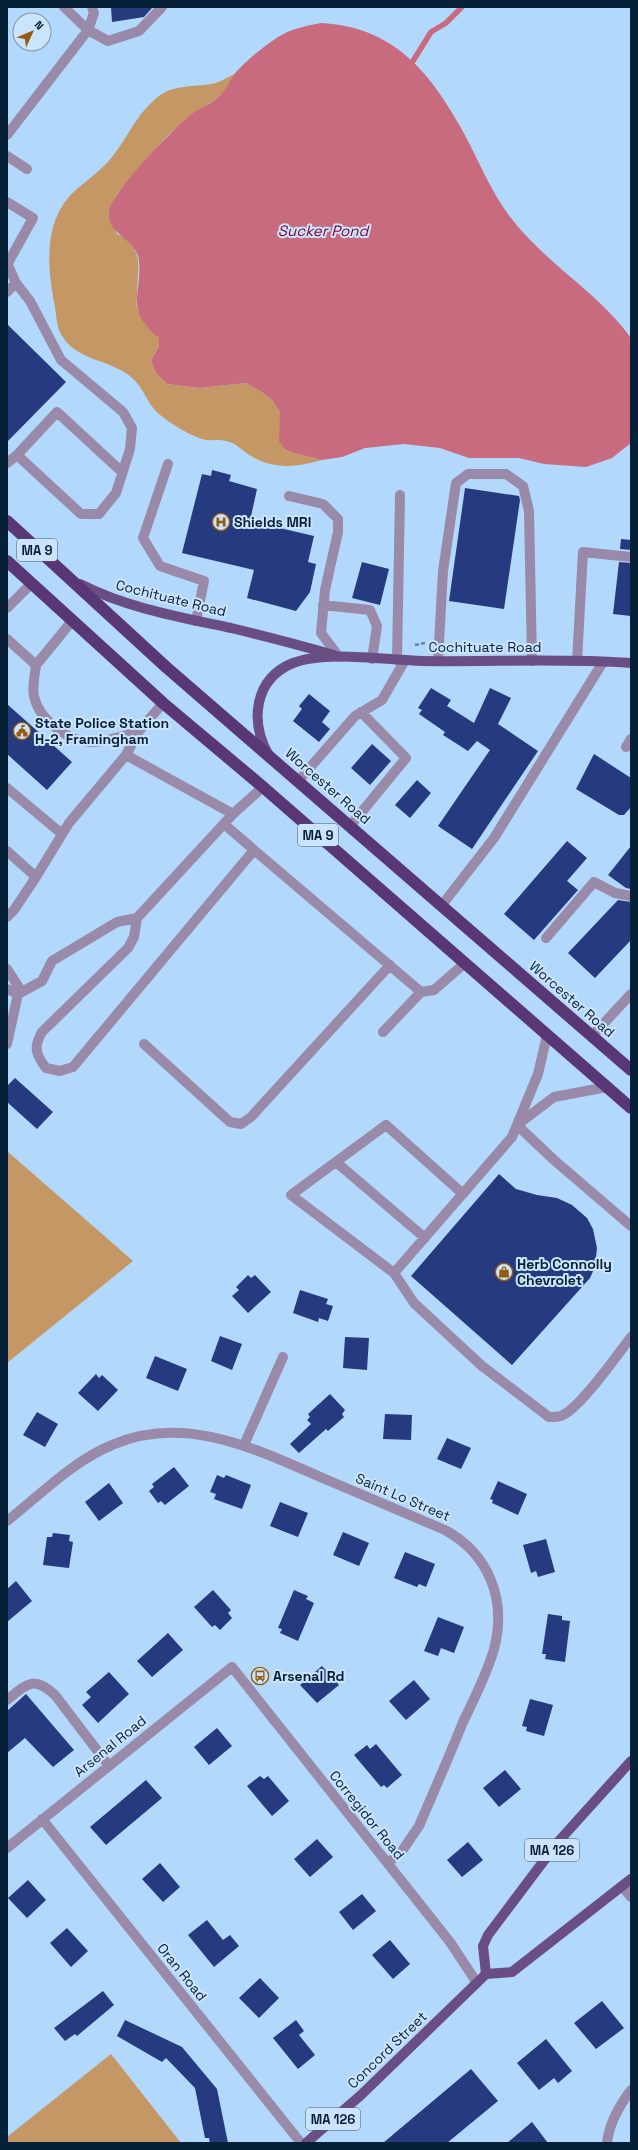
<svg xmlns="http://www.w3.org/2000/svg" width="638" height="2150" font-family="'Space Grotesk',sans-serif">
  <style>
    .green { fill: #c59764 }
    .water { fill: #c86b7e }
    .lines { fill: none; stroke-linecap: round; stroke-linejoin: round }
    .stream { stroke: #c86b7e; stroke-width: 5.5 }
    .building { fill: #263a7f }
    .path { stroke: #6384a2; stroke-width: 2.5; stroke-dasharray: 4 2; stroke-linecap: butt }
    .minor { stroke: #9a8aa9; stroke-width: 10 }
    .major { stroke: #6a4d83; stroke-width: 10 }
    .highway { stroke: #593675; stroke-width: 12 }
    .labels { text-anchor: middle; stroke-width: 4; stroke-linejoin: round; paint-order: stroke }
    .shield { fill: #cbe4fc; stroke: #415b72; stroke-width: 1 }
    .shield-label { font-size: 13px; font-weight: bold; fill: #062037 }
    .poi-label { font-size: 14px; font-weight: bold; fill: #062037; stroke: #cbe4fc; text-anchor: start }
    .street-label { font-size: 14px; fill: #062037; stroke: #cbe4fc }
    .water-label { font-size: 15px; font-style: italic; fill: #7b0031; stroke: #cbe4fc }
  </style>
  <rect width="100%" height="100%" fill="#b2d8fc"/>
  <path class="green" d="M235,74l-11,18 -8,7 -23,15 -26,22 -50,58 -8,17 8,23c29,14 20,35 20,62 0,3 -1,8 0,12 4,11 13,22 22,30v9l-8,13 5,13 11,11 33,4 46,-5 16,9 11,9 7,11v13l18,29 24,6c-24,7 -48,10 -71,-4 -9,-5 -14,-13 -25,-15 -7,-2 -14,0 -20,-1 -16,-4 -35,-16 -47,-26 -13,-11 -15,-27 -28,-37 -21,-18 -56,-16 -70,-43 -4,-7 -5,-19 -6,-27 -7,-36 -12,-79 13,-109 13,-15 32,-25 44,-41 17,-21 26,-47 50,-63 14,-9 32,-7 49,-10 8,-1 16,-7 24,-10z
    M7,1151l126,110 -126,102z
    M111,2054l70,89h-174v-6z"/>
  <path class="water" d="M321,23c71,4 107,46 140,105 17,30 29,63 50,90 35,46 87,74 120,120v105l-19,15 -26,9 -42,-3 -25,-6h-50l-29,-10 -36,-4 -39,4 -23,9 -20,3 -24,-6 -13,-5 -6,-8 1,-29 -7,-11 -11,-9 -16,-9 -46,5 -33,-4 -11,-11 -5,-13 8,-13v-9c-35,-30 -17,-41 -20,-77 -2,-23 -32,-25 -30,-49 3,-21 66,-85 84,-99 7,-5 16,-8 23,-14 10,-7 13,-18 20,-27 12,-13 27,-25 42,-35 13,-8 27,-11 43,-14z"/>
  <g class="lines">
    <path class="stream" d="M413,61l18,-29 15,-9 16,-16"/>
  </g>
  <path class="building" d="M111,7h41v1l-8,9 -32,5z
    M7,324l59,58 -59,60z
    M212,470l19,5 -2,6 28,8 -7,32 64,15 -6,26 8,2 -6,28 -14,19 -49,-13 7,-28 -72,-17 20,-79 9,2z
    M465,488l54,8 1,4 -16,109 -55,-8z
    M621,539l10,1v10l-11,-1z
    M362,562l27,7 -9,36 -28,-7z
    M619,562l12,1v53l-18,-2z
    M431,688l20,12 -4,6 27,17 16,-35 21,10 -13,26 40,27 -66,98 -34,-23 52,-76 -13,-9 -9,10 -25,-16 2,-3 -26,-18 3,-4 -4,-2z
    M309,694l21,17 -8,11 8,7 -11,13 -26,-21 9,-12 -3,-3z
    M7,704l65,58 -25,28 -40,-36z
    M372,744l19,17 -21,24 -19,-17z
    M594,754l37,24v29l-7,8h-5l-43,-26z
    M417,780l14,13 -21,25 -15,-13z
    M567,841l20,17 -20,23 11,9 -44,50 -30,-26z
    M631,846v43l-5,-1 -18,-13z
    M618,900l13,2v38l-36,38 -27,-25z
    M15,1078l38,34 -16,17 -30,-27v-16z
    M499,1174l17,15 21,6 20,3 15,7 15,13 6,11 4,19 -2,19 -5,11 -78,87 -101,-89z
    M248,1275l3,3 4,-3 16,17 -23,21 -16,-17 7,-6 -3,-3z
    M300,1290l28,9 -2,5 7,2 -5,15 -9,-3 -1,4 -25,-9z
    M220,1336l22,8 -10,26 -21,-9z
    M345,1337l24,1 -2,32 -24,-2z
    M155,1356l32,13 -9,22 -32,-13z
    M96,1374l3,4 3,-3 16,15 -20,21 -20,-18z
    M330,1394l15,16 -3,4 2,3 -16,14 -2,-2 -27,24 -9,-9 21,-20 -4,-4 3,-3 -2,-3z
    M37,1412l21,12 -13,23 -22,-12z
    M385,1414l27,1 -1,25 -28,-1z
    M447,1438l24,10 -10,21 -24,-10z
    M174,1467l15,19 -24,19 -4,-4 -3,2 -9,-12 5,-4 -2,-3z
    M217,1475l7,3 2,-3 25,10 -9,24 -28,-10 2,-5 -6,-2z
    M498,1481l29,13 -9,21 -26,-12 1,-3 -3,-1z
    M109,1483l14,20 -24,18 -14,-19z
    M280,1502l28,11 -10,24 -28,-11z
    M343,1532l26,11 -10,23 -26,-11z
    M53,1533l17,2 -1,6 4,1 -4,26 -26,-3 4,-28h5z
    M546,1539l9,33 -17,5 -2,-6 -5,2 -8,-28z
    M405,1552l30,12 -9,23 -7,-3 -2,3 -23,-9z
    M16,1581l16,20 -25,21v-33z
    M213,1590l18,20 -3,3 4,5 -12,12 -5,-5 -3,2 -18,-20z
    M294,1590l14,6 -2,3 8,4 -16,38 -18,-8 2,-4 -4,-1z
    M548,1614l14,2v4l8,1 -5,41 -20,-3 1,-5h-4z
    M438,1617l26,10 -10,26 -13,-5 -3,8 -14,-5z
    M168,1633l15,17 -31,27 -15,-16z
    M322,1666l17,19 -22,18 -17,-18z
    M109,1672l20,22 -31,29 -16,-18 9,-8 -5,-5z
    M414,1680l16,19 -24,21 -17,-19z
    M26,1694l48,56 -21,17 -28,-29 -18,15v-42z
    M530,1699l23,6 -9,31 -18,-5 1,-4 -5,-1z
    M217,1728l15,18 -23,19 -15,-18z
    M376,1744l26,31 -15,13 -3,-3 -3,2 -27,-32 13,-10 3,4z
    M505,1770l16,19 -22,18 -16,-19z
    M260,1776l4,3 4,-3 21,25 -17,15 -25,-30z
    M146,1780l16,18 -56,47 -16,-18z
    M317,1839l16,18 -23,20 -16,-18z
    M468,1842l15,18 -21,17 -15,-17z
    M160,1863l20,24 -17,15 -21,-23z
    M28,1880l18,20 -19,18 -19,-20z
    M362,1894l14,17 -23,19 -14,-18z
    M207,1920l16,20 7,-5 9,11 -25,21 -26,-32z
    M67,1928l21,23 -17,16 -21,-24z
    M390,1940l20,24 -17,15 -21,-24z
    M260,1978l19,20 -20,20 -20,-20z
    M103,1991l11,14 -37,31 -2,-2 -10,7 -11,-13z
    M602,2001l22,27 -28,21 -22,-26z
    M125,2020l57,27 35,42 11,54h-18l-1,-5h-4l-10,-50 -29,-30 -4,4 -45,-26z
    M296,2020l8,11 -5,4 16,20 -17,14 -25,-31z
    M546,2039l26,32 -14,12 -4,-5 -15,12 -22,-27z
    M471,2069l27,32 -51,42h-64z
    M532,2122l16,21h-41z"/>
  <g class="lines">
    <path class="path" d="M415,645l10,-2"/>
    <path class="minor" d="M92,7l2,6 -6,17 20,11 31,-10 23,-24
      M7,135l81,-105 -24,-23
      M7,156l20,13
      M7,202l26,16 -25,45
      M7,263l9,20 -9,9
      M17,455l40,-43 65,60
      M7,463l10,-8 64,59h18l17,-21 14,-44 2,-21 -9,-16 -62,-52 -31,-59 -14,-18
      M168,464l-25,74 17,28 44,15 -8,40
      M289,496l34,8 15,15v13l-13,58 -4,43 18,24
      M323,605l47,5 7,16 -5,33
      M7,608l24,-24
      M7,639l29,26c-1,9 -4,22 -2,31 5,24 35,47 60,46 16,-1 30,-6 45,-11
      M397,660l3,-165
      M438,661l5,-90 13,-88 12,-9h38l17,12 6,25 3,150
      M577,661l6,-109 48,5
      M36,665l36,-44
      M626,747l5,-8
      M126,755l107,59
      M299,780l56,-64 27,-16 23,-40
      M263,787l-30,27 -96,104 -3,19 -6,11 -86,84c-9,15 -6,23 4,36l14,3 13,-4 181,-217 167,142 -38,40
      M7,788l55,46
      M224,824l30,26
      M351,825l55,-67 -45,-46
      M7,851l29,26
      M442,905l52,-67 109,-176
      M7,917l7,-7 22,-33 33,-54 57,-68 13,-24 24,-28
      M546,938l48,-56 21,11 16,3
      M7,969l15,23
      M7,989l11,5 24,-13 10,-20 65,-39 20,-4
      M421,992l13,-2 31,-27
      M592,1036l39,-42
      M7,1044l11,-50
      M144,1044l86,78 11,2 10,-7 139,-152
      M517,1125l37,35 77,66
      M517,1125l37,-28 53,-10
      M336,1162l89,76
      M463,1194l-77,-69 -95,70 103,78 118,-136 26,-63 9,-39
      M394,1273l20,30 68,63 67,51c4,0 9,0 12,-1 18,-6 57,-62 70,-79
      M244,1445l39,-88
      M7,1521c33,-26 66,-60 105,-76 73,-32 146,5 213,34 40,17 80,34 120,51 44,24 62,70 49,119 -7,25 -20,50 -31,73 -14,35 -29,69 -44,104l-17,25 -14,12
      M7,1700c20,-16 26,-25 48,-5l54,71
      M42,1819l259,324
      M7,1848l225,-181 218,275 27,41
      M622,1886l9,11
      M607,2143c2,-20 12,-37 24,-53"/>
    <path class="major" d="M80,584c47,24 99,33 151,44 34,8 68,17 103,27
      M268,754c-18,-33 -14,-75 25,-91 33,-13 93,-3 129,-2 70,1 140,-3 209,2
      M486,1974l-3,-28 5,-11 70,-93 73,-81
      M306,2143l55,-48 125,-121 26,-2 119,-93"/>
    <path class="highway" d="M7,521l159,146 465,403
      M7,561l156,142 100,84 368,321"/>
  </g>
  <defs>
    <symbol id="hospital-ring" viewBox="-11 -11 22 22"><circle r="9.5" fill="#cbe4fc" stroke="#925c11" stroke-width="1.5"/><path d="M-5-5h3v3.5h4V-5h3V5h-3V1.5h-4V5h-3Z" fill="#925c11"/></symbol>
    <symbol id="civic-ring" viewBox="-11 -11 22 22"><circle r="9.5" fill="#cbe4fc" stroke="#925c11" stroke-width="1.5"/><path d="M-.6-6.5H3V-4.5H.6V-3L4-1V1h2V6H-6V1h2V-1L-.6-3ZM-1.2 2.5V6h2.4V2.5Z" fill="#925c11"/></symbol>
    <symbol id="shop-ring" viewBox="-11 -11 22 22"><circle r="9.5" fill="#cbe4fc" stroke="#925c11" stroke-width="1.5"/><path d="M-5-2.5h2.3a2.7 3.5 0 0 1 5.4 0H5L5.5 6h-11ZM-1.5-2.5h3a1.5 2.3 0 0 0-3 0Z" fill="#925c11"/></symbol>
    <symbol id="bus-ring" viewBox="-11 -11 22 22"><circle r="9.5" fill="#cbe4fc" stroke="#925c11" stroke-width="1.5"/><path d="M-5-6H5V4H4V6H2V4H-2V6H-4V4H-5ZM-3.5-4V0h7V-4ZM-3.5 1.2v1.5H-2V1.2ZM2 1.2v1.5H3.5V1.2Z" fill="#925c11"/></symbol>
  </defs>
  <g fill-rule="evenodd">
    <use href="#hospital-ring" x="211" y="512" width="20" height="20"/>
    <use href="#civic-ring" x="12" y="721" width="20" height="20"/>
    <use href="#shop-ring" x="494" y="1262" width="20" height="20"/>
    <use href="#bus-ring" x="250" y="1666" width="20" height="20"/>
  </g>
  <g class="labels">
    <g class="shield">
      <rect x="17" y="539" width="40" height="22" rx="3"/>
      <rect x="298" y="824" width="40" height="22" rx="3"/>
      <rect x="525" y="1839" width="54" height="22" rx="3"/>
      <rect x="306" y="2108" width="54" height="22" rx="3"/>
    </g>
    <g class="shield-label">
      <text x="37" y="555">MA 9</text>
      <text x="318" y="840">MA 9</text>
      <text x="552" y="1855">MA 126</text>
      <text x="333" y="2124">MA 126</text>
    </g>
    <g class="poi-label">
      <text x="234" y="527">Shields MRI</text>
      <text x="35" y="728">State Police Station<tspan x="35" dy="16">H-2, Framingham</tspan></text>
      <text x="517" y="1269">Herb Connolly<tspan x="517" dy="16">Chevrolet</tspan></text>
      <text x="273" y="1681">Arsenal Rd</text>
    </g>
    <g class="street-label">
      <text transform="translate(171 598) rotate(14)" y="5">Cochituate Road</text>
      <text x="485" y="652">Cochituate Road</text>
      <text transform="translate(328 786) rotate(41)" y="5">Worcester Road</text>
      <text transform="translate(572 999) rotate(41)" y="5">Worcester Road</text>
      <text transform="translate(403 1497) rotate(23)" y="5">Saint Lo Street</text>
      <text transform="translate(110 1746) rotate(-39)" y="5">Arsenal Road</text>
      <text transform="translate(367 1815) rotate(51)" y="5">Corregidor Road</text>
      <text transform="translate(182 1972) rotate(51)" y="5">Oran Road</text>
      <text transform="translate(387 2050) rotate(-44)" y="5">Concord Street</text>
    </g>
    <g class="water-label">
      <text x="323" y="236">Sucker Pond</text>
    </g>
  </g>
  <rect width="638" height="2150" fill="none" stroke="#062037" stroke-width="16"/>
  <g transform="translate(32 32) rotate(46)"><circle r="19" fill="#cbe4fc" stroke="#7c96ad"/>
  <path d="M0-3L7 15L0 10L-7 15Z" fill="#925c11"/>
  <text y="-6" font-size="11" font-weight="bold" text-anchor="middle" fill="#062037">N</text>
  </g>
</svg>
